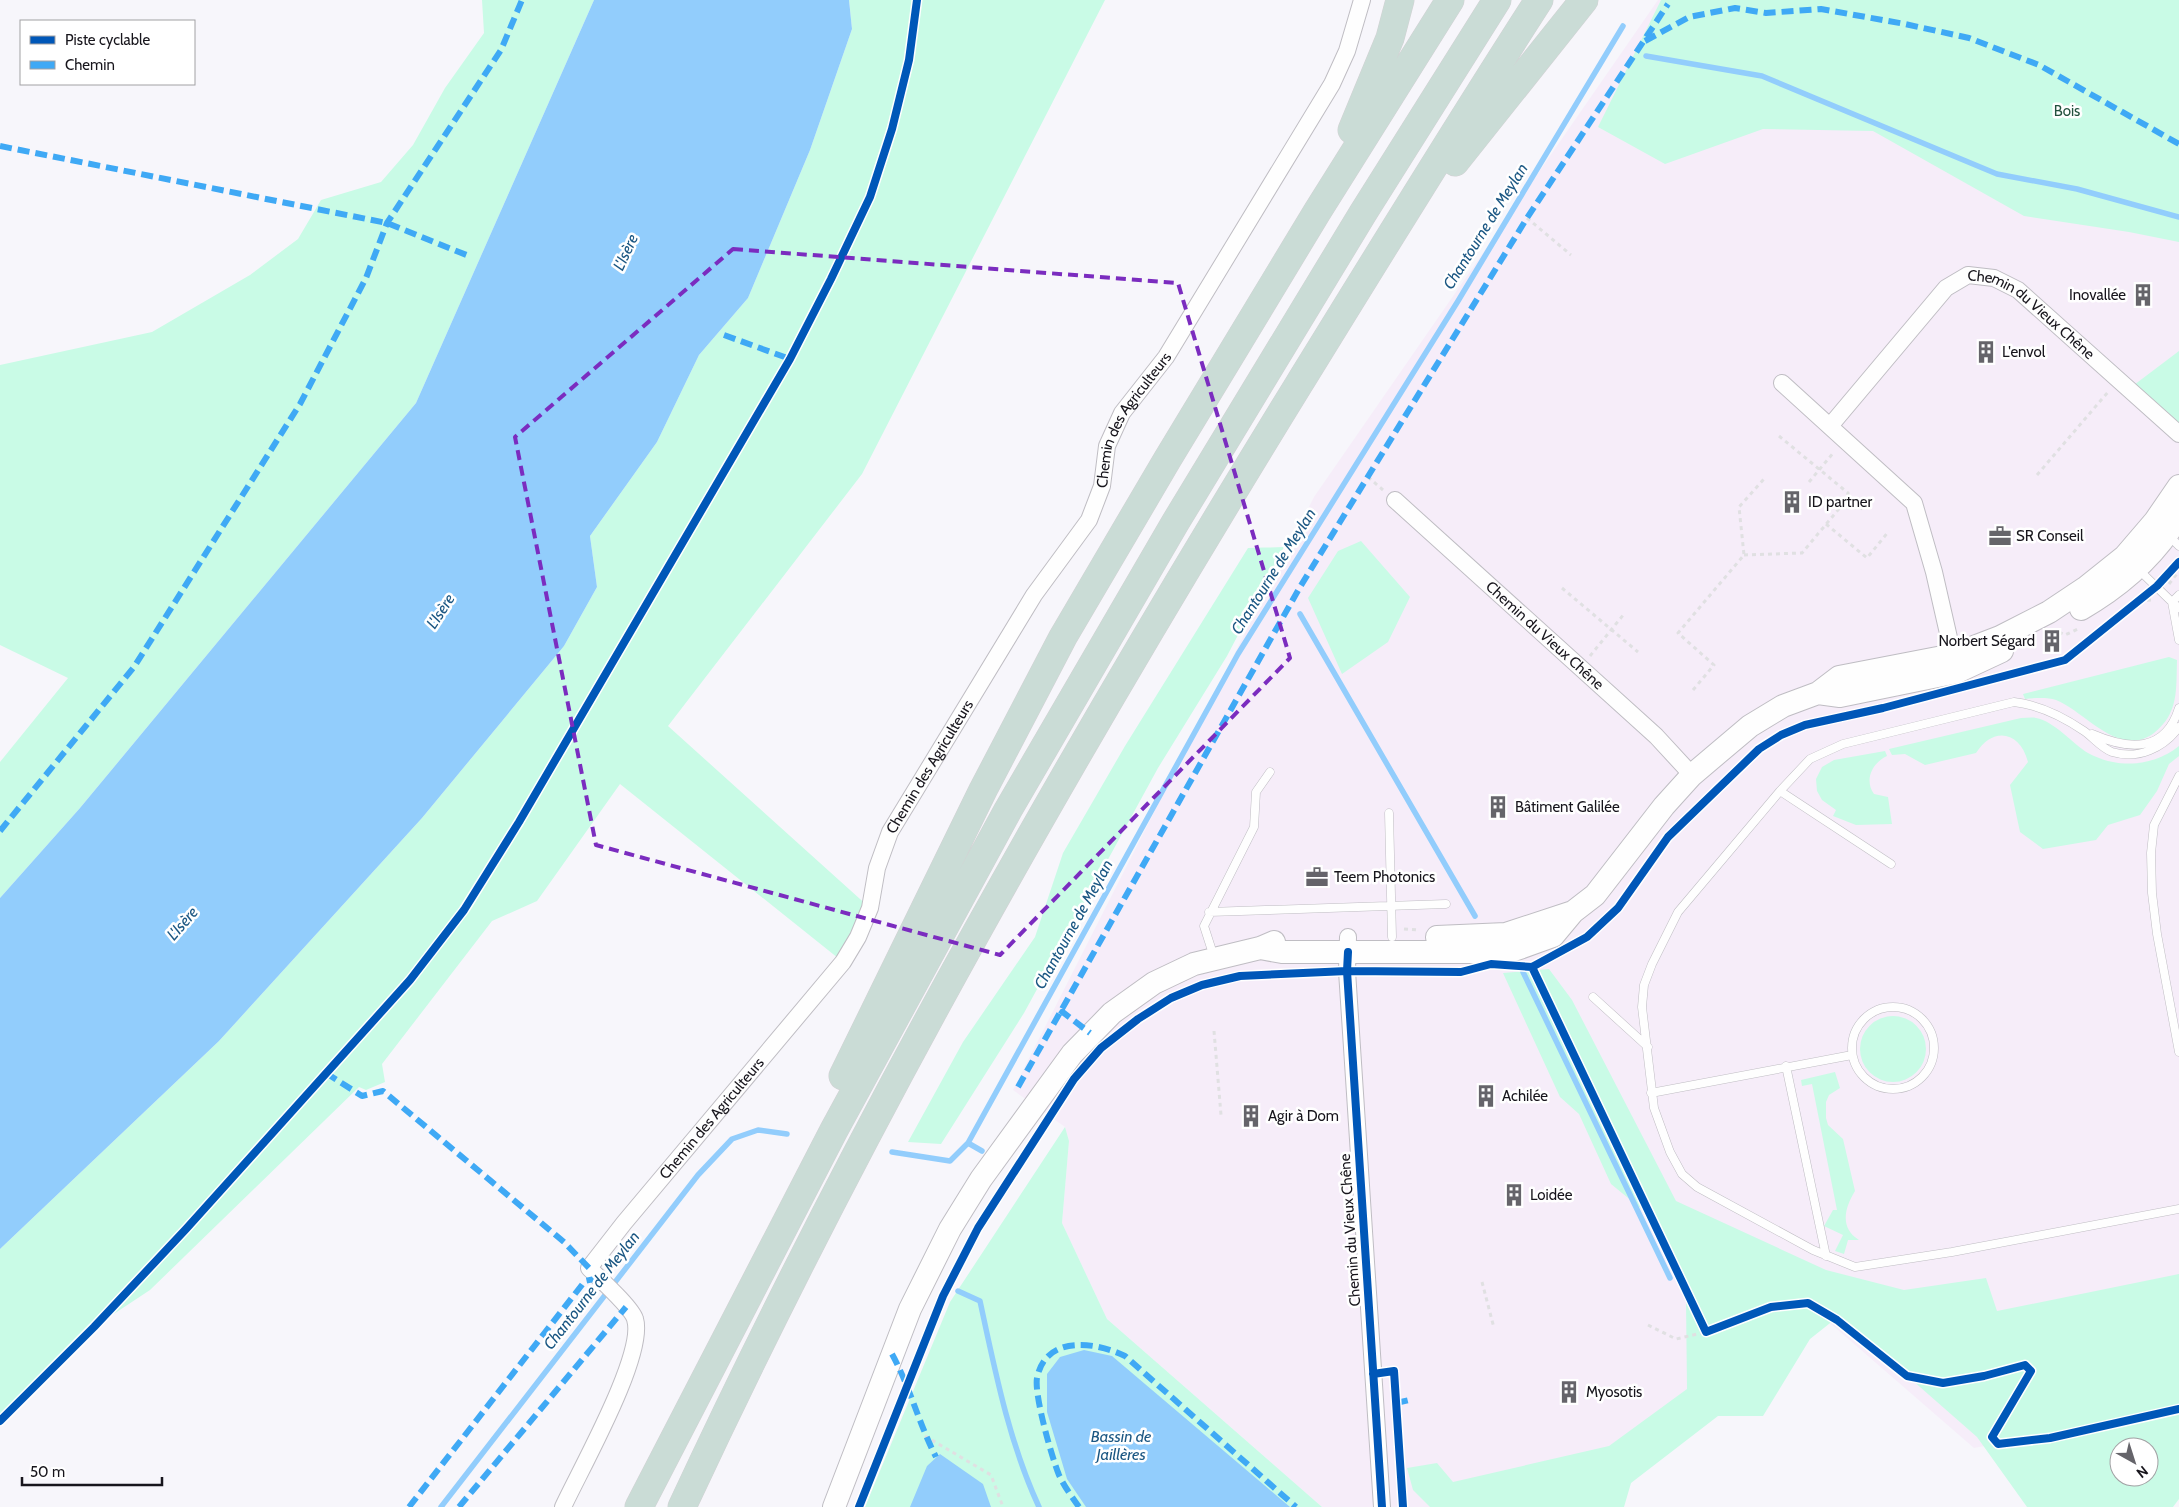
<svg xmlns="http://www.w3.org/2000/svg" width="2179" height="1507" font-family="Cabin,sans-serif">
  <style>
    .commercial { fill: #f6edf9 }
    .green { fill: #c9fbe6; fill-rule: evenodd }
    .water { fill: #92cdfc }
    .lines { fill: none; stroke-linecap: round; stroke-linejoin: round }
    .stream { stroke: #92cdfc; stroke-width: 5.5 }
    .lane-casing { stroke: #bfbdc3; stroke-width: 9 }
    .street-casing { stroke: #bfbdc3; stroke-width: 18 }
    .secondary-casing { stroke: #bfbdc3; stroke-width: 24 }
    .highway-casing { stroke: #d2d2d4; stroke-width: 29 }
    .path { stroke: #e0e0e2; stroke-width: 3; stroke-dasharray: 4 4; stroke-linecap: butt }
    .lane { stroke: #fefefe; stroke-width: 8 }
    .street { stroke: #fefefe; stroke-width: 16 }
    .secondary { stroke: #fefefe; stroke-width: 22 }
    .highway { stroke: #cadcd6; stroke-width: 28 }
    .quiet { stroke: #3fa9f5; stroke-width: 6; stroke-dasharray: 12 6; stroke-linecap: butt }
    .cycleway-casing { stroke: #fff; stroke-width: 11 }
    .cycleway { stroke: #0057b8; stroke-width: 8 }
    .marked { fill: none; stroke: #7b2cbf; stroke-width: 4; stroke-dasharray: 10 6; stroke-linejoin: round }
    .labels { text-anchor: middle; stroke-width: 5; stroke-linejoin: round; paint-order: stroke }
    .park-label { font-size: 15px; fill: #22513d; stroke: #fff }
    .poi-label { font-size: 15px; fill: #17151c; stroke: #fff; text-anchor: start }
    .street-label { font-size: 15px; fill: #17151c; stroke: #fff }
    .water-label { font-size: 16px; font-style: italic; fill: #1b5783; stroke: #fff }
  </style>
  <rect width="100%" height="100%" fill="#f7f6fb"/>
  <path class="commercial" d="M1658,0h521v1409l-205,39 -151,-131 -243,190h-258l-215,-188 -45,-96 7,-82 -4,-14 -52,-37 301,-593z"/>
  <path class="green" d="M482,0h112l-178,403 -336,405 -80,90v-136l68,-84 -68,-33v-280l152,-33 98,-57 48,-36 23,-39 60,-18 32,-37 32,-57 39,-55z
    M849,0h256l-243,474 -194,252 202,182 -27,54 -223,-178 -83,117 -45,20 -110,143 3,18 -19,8 -7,-3 -209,203 -56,37 -94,94v-172l219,-208 203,-223 142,-172 33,-59 -7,-51 67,-94 42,-87 49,-57 62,-148 42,-121z
    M1661,0h518v242l-50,-10 -105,-16 -151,-85 -110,-2 -98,35 -67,-37z
    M2179,351v78l-49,-41z
    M1361,541l49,56 -22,45 -46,32 -34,-76 30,-47z
    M1284,547l-57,109 -69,112 -134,245 -83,131 -33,-2 55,-100 72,-105 28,-84 62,-107 123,-198z
    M2169,657l8,3c-1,30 2,53 -23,73 -35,26 -68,-21 -98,-33 -9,-3 -21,-2 -31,-1l-2,-5z
    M2021,718c5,0 11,-1 15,0 18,3 37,26 52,35 29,16 65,14 91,-7v10l-10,8 -12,27 -17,24 -32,10 -12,15 -53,9 -23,-17 -10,-47 18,-23c-8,-31 -35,-36 -52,-9l-51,12 -20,-11 -13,1 -3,-6z
    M1885,751l2,5c-15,7 -23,24 -13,38l14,3 4,27 -36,1 -23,-9 3,-6 -14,-10 -5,-9 -1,-12 6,-12 12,-7z
    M1549,969l23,31 104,201 150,69 78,20 82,-12 11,33 182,-37v225l-6,8h-146l-50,-70 -138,-121 -29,23 -47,77h-45l-87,67 -7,24h-194l-17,-17 -6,-22 30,-5 16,19 156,-36 78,-57 -1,-89 -42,-89 -33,-27 -32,-70 -19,-17 -57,-124zM2119,1447h30v30h-30z
    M1860 1049a33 33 0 1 1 66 0a33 33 0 1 1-66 0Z
    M1835,1072l5,16 -11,7 -3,7v16l2,7 15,14 12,52c-10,16 -16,37 4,49h-11l-4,14 -9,-3 8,-16 -19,-9 9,-16h4l-25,-126 -10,2 -1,-6z
    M1065,1127l4,14 -7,82 45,96 215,188h-457l85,-205z"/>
  <path class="water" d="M594,0h255l3,29 -42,121 -62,148 -49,57 -42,87 -67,94 7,51 -33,59 -142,172 -203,223 -219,208v-351l80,-90 336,-405z
    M1084,1350l28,6 178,151h-204l-19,-28 -20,-67v-38l13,-17z
    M940,1454l43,30 8,23h-81l17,-41z"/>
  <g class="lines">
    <path class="stream" d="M1646,56l116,20 235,98 80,15 102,28
      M1300,614l175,302
      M1523,972l147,306
      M968,1143l14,8
      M892,1152l58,9 18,-18 270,-489 220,-353 165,-275
      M958,1291l22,10c15,70 29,141 59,206
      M441,1507l257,-332 34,-36 26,-9 29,4"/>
    <defs>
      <path id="lane" d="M2168,535l11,11
        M2139,570l33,32 7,38
        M2179,595l-7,7 7,6
        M2179,727c-15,21 -41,33 -67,25 -11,-4 -19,-15 -28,-21 -22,-15 -44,-26 -70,-29l-171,42 -33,15 -30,32 -102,121 -26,52 -8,21 -2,22 12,101 16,44 12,22 15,13 116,63 42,17 97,-15 227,-43
        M2092,734c37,16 73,19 87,-26
        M2179,776l-25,49 -3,28 1,40 5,41 22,118
        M1780,791l111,73
        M1389,813l3,124
        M1209,912l237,-8
        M1214,957l-10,-31 50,-99 2,-35 14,-20
        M1593,997l55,50
        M1852 1048a41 41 0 1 1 82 0a41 41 0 1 1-82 0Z
        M1786,1066l40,190
        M1651,1093l201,-38"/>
      <g id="street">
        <path d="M1782,383l132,120 20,69 21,92"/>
        <path id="s1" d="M1830,426l116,-138 22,-13 26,3 24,12 161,144"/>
        <path id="s2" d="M1395,500l261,236 36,39"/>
        <path d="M1348,937l-1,34 35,536"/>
        <path id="s3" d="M563,1507c17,-37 83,-153 72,-188 -3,-11 -36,-41 -46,-51l35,-45 219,-261 15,-25 12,-29 7,-40 13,-36 144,-237 55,-75 13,-34 5,-40 15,-33 44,-56 166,-273 15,-33 15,-51"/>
      </g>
      <path id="secondary" d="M2081,609c40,-23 75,-54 98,-93
        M1818,693l22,3 117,-24 45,-21
        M1437,937l69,-3 67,-22
        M1260,948l22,4h207l25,-2 39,-14 20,-24 22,-17 69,-89 28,-31 58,-49 33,-20 35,-13 21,-16 114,-22 47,-18 49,-25 36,-24 40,-32 30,-35 24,-35
        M834,1507l76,-198 40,-80 31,-50 91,-125 40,-41 42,-30 40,-19 66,-16 14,-6"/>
      <path id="highway" d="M1352,130l38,-92 10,-38
        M1455,162l129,-162
        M843,1076l140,-286 80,-153 104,-177 150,-248 133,-212
        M639,1507l195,-377 174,-320 167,-287 188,-310 134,-213
        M682,1507c180,-387 393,-759 617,-1123 79,-128 158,-257 240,-384"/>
    </defs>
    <use href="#lane" class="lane-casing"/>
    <use href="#street" class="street-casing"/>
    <use href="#secondary" class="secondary-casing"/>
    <use href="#highway" class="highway-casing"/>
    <path class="path" d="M1527,218l44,37
      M1779,436l69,57v5
      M2037,475l71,-83
      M1368,477l15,13
      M1809,482l25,-30
      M1826,524l41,34 22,-27
      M1744,555l58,-2 46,-55 17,13
      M2169,584l10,-13
      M1562,588l76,64
      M2131,601l21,-1
      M2059,632l6,3 13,-6
      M1590,656l34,-42
      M1693,690l21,-25 -36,-32 66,-78 -5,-48 25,-28
      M1404,929l14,1
      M1214,1031l7,84
      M1482,1282l12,46
      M1648,1325l28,14 30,-7
      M925,1436l66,39 12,32"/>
    <use href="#lane" class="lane"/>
    <use href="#street" class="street"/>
    <use href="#secondary" class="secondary"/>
    <use href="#highway" class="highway"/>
    <path class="quiet" d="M1645,41l44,-24 46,-9 31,5 55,-4 84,15 64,14 70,27 140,79
      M0,146l387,77 82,33
      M724,335l66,24
      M0,831l134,-164 166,-263 66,-126 21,-55 114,-173 21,-50
      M1060,1010l30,23
      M326,1073l36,23 21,-5 181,151 25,26
      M1018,1087l282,-500 227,-369 141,-214
      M892,1354c18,33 27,70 44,103
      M1396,1403l13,-3
      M409,1507l176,-226 14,-3
      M459,1507l167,-200
      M1079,1507c-7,-10 -15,-21 -20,-32 -7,-17 -25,-80 -22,-97 9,-44 59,-36 88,-22l171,151"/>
    <defs>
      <path id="cycleway" d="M1348,952l-1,19 35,536
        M1532,967l174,365 65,-25 37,-4 29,17 70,56 36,7 41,-7 41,-11 6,6 -39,66 6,7 52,-6 129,-29
        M1373,1374l21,-3 9,136
        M0,1421l94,-94 92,-98 224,-249 54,-70 55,-88 271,-463 41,-80 39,-82 22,-68 17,-69 8,-60
        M859,1507l84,-211 35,-68 96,-149 27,-31 37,-29 33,-21 31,-13 38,-9 107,-5 114,1 30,-8 41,3 55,-30 31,-29 50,-71 91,-88 22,-14 24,-10 78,-17 182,-48 92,-74 22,-24"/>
    </defs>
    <use href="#cycleway" class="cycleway-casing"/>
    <use href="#cycleway" class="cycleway"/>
  </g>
  <path class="marked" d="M733,249l445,34 112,375 -290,297 -404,-110 -81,-408z"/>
  <defs>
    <symbol id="building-bare" viewBox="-9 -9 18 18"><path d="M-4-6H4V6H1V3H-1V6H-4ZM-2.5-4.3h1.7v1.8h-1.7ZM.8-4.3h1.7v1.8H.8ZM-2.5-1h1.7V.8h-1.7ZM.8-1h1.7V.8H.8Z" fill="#65646a" stroke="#fff" stroke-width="2.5" paint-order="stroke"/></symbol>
    <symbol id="office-bare" viewBox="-9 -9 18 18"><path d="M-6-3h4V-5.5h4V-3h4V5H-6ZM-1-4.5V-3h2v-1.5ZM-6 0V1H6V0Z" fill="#65646a" stroke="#fff" stroke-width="2.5" paint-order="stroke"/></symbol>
  </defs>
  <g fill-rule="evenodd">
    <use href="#building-bare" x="2127" y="279" width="32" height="32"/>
    <use href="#building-bare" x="1970" y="336" width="32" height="32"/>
    <use href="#building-bare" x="1776" y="486" width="32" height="32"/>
    <use href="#office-bare" x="1984" y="520" width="32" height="32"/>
    <use href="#building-bare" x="2036" y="625" width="32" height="32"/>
    <use href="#building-bare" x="1482" y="791" width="32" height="32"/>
    <use href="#office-bare" x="1301" y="861" width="32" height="32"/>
    <use href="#building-bare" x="1470" y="1080" width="32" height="32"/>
    <use href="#building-bare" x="1235" y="1100" width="32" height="32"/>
    <use href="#building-bare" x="1498" y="1179" width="32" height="32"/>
    <use href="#building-bare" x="1553" y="1376" width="32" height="32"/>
  </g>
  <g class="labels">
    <g class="park-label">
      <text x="2067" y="116">Bois</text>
    </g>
    <g class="poi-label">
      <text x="2126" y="300" text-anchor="end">Inovallée</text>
      <text x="2002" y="357">L'envol</text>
      <text x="1808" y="507">ID partner</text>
      <text x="2016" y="541">SR Conseil</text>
      <text x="2035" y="646" text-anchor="end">Norbert Ségard</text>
      <text x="1515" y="812">Bâtiment Galilée</text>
      <text x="1334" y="882">Teem Photonics</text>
      <text x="1502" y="1101">Achilée</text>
      <text x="1268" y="1121">Agir à Dom</text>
      <text x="1530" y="1200">Loidée</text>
      <text x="1586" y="1397">Myosotis</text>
    </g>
    <g class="street-label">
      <text dy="5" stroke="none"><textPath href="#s1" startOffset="282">Chemin du Vieux Chêne</textPath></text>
      <text dy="5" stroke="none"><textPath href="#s3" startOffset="1291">Chemin des Agriculteurs</textPath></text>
      <text dy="5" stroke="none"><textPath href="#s2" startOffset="202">Chemin du Vieux Chêne</textPath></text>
      <text dy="5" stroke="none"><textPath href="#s3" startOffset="886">Chemin des Agriculteurs</textPath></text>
      <text dy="5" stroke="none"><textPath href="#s3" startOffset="466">Chemin des Agriculteurs</textPath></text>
      <text transform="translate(1350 1230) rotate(-94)" y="5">Chemin du Vieux Chêne</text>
    </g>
    <g class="water-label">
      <text transform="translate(1485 226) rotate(-58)" y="6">Chantourne de Meylan</text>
      <text transform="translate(625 252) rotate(-65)" y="6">L'Isère</text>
      <text transform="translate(1273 571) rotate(-58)" y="6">Chantourne de Meylan</text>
      <text transform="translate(440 611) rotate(-57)" y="6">L'Isère</text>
      <text transform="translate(182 923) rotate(-49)" y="6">L'Isère</text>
      <text transform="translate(1073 924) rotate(-61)" y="6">Chantourne de Meylan</text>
      <text transform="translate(591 1290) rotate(-52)" y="6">Chantourne de Meylan</text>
      <text x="1121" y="1442">Bassin de<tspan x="1121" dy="18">Jaillères</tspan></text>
    </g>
  </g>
  <rect x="20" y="20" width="175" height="65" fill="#ffffff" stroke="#a2a1a4"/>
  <rect x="30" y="36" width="25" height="8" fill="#0057b8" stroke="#a2a1a4"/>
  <text x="65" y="45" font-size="15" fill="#17151c">Piste cyclable</text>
  <rect x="30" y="61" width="25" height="8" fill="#3fa9f5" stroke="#a2a1a4"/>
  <text x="65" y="70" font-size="15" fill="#17151c">Chemin</text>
  <g transform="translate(2134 1462) rotate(141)"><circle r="24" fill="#ffffff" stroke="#a2a1a4"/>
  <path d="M0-4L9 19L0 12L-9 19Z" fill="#65646a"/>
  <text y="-8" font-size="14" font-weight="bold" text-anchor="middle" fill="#17151c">N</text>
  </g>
  <path d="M22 1477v8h140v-8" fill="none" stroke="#17151c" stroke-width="2.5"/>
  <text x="30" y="1477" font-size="15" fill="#17151c" stroke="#ffffff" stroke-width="4" paint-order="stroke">50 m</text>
</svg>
